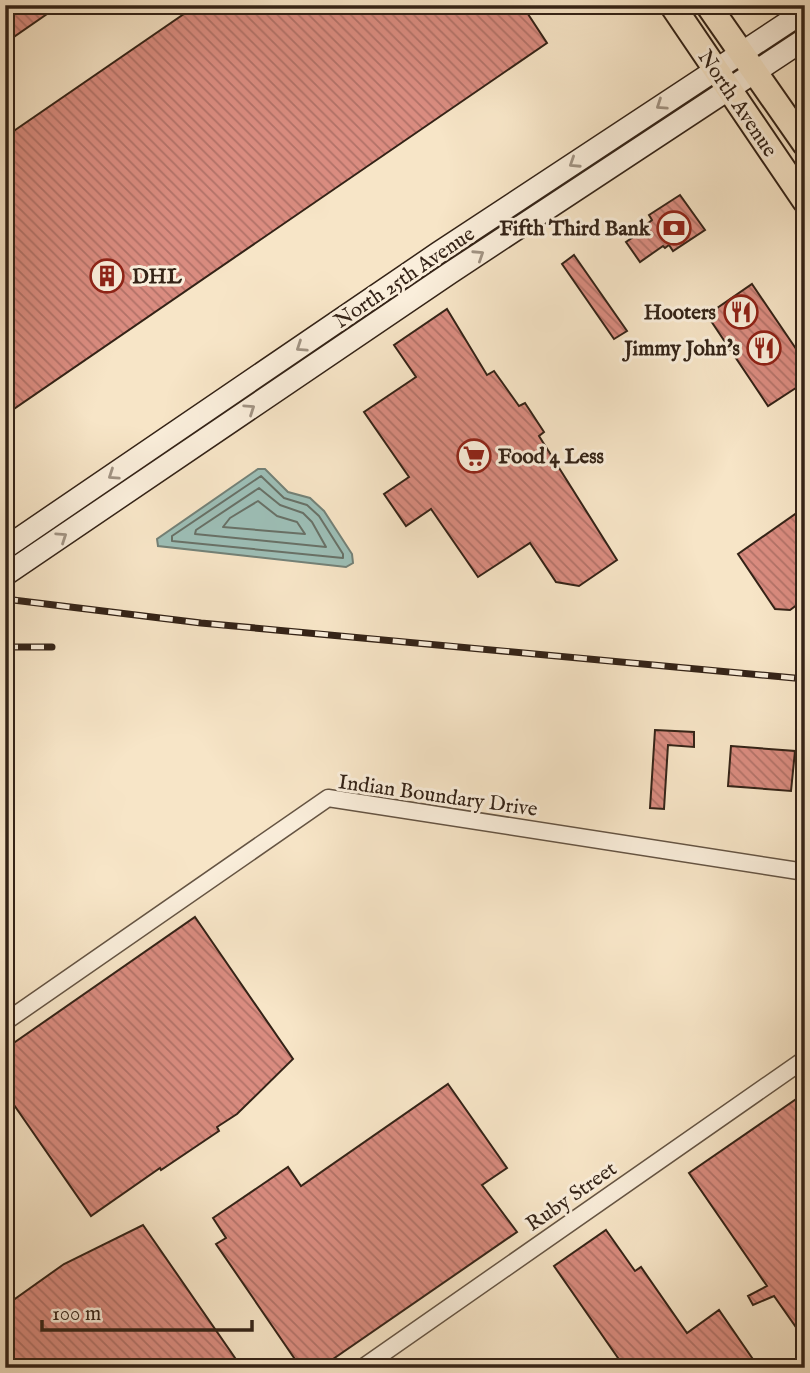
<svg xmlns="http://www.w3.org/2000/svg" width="810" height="1373" font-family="'IM FELL English',serif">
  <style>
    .water { fill: #9dbfb7; stroke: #738177; stroke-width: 2 }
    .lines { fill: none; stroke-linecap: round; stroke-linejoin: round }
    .shore { stroke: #687167; stroke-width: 2 }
    .building { fill: url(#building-back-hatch); stroke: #342317; stroke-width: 2 }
    .minor-casing { stroke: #655443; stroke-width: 19 }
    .secondary-casing { stroke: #342317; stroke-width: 24 }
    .primary-casing { stroke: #342317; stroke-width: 28 }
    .minor { stroke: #faeedb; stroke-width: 16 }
    .secondary { stroke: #faeedb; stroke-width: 21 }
    .primary { stroke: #f7e5c7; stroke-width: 24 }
    .rail-casing { stroke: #342317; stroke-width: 7 }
    .rail { stroke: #faeedb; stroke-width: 4.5; stroke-dasharray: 13; stroke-linecap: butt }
    .oneway { stroke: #a19383 }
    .labels { text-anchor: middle; stroke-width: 6; stroke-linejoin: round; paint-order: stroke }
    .street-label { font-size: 21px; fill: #342317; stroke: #faeedb }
    .poi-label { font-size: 21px; font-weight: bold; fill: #342317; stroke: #faeedb; text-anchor: end }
  </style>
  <defs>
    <pattern id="building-back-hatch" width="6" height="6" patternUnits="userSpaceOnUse" patternTransform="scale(1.75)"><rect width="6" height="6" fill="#da8c80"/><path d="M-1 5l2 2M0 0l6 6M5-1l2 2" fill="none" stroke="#b27268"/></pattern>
  </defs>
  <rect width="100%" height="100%" fill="#f7e5c7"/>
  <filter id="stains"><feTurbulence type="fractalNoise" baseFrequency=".00286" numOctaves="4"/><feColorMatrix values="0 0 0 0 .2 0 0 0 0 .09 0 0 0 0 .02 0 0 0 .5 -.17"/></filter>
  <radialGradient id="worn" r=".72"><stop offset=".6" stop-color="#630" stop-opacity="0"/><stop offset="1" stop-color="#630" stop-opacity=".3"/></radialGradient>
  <path class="water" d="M258,469h7l23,23 22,6 14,13 28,43 1,9 -7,4 -188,-21 -1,-7z"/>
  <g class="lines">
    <path class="shore" d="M261,476l23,22 23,7 12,11 24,38v4l-171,-17v-5z
      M259,488l21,17 23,8 9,9 14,25 -131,-13 1,-4z
      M258,501l19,15 20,6 8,12 -82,-7 7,-9z"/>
  </g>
  <path class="building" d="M5,5h55l-55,38z
    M197,5h325l25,38 -542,372v-278z
    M680,195l25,35 -32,21 -4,-6 -4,3 -2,-2 -23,16 -14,-20 23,-16 -2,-2 5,-4 -3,-5z
    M574,255l53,76 -13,8 -52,-75z
    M752,284l53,78v20l-37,24 -61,-91z
    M447,309l40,66 7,-4 25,35 6,-3 19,29 -5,4 78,124 -38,26 -23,-4 -26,-39 -52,34 -47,-68 -25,17 -22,-32 25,-17 -45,-65 52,-35 -22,-32z
    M801,510l4,6v83l-15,11 -15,-1 -37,-55z
    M655,730l39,2v15l-26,-2 -4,64 -14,-1z
    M731,746l64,5 -4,40 -63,-5z
    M195,917l98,142 -56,55 -20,13 2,4 -58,39 -1,-2 -69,48 -86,-124v-43z
    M448,1084l59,84 -25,17 35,47 -197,136h-19l-85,-124 10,-6 -13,-20 75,-51 13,19z
    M805,1093v247l-31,-44 -21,9 -5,-9 19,-10 -78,-113z
    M143,1225l99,143h-237v-62l59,-42z
    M606,1230l29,41 6,-4 46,66 32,-23 40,58h-134l-71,-102z"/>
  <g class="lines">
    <defs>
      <path id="minor" d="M5,1022l323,-224 477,74
        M362,1368l443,-309"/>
      <path id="secondary" d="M5,548l433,-295 367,-242
        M5,575l445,-302 355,-234"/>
      <path id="primary" d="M672,5l133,196
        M708,5l97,139"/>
    </defs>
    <use href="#minor" class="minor-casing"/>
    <use href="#secondary" class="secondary-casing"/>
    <use href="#primary" class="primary-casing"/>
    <use href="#minor" class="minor"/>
    <use href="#secondary" class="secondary"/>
    <use href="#primary" class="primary"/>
    <defs>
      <path id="rail" d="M5,599l196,24 604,56
        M5,647h47"/>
    </defs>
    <use href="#rail" class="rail-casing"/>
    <use href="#rail" class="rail"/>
  </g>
  <defs><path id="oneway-chevron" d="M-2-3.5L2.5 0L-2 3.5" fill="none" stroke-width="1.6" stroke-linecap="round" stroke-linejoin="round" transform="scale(1.75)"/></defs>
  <g class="oneway">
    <use href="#oneway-chevron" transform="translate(661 105) rotate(146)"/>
    <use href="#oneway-chevron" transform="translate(574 163) rotate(147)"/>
    <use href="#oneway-chevron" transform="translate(479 255) rotate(-33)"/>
    <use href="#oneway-chevron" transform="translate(301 347) rotate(146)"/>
    <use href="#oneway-chevron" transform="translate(250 409) rotate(-34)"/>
    <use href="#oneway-chevron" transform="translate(113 475) rotate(146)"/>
    <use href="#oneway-chevron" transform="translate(62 537) rotate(-34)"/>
  </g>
  <defs>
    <symbol id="bank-ring" viewBox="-11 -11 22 22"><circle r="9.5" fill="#faeedb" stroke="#8f2418" stroke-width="1.5"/><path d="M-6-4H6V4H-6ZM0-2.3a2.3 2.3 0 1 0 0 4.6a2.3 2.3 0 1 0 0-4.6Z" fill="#8f2418"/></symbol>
    <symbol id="building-ring" viewBox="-11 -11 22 22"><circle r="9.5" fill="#faeedb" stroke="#8f2418" stroke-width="1.5"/><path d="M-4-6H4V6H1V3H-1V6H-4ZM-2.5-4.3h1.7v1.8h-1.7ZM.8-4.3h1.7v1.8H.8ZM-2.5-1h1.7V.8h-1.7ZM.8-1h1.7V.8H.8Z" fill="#8f2418"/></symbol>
    <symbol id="restaurant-ring" viewBox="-11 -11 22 22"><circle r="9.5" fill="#faeedb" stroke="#8f2418" stroke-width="1.5"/><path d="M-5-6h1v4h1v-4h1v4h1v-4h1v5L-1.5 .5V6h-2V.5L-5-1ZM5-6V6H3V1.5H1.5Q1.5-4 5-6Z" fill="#8f2418"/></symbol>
    <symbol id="supermarket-ring" viewBox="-11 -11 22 22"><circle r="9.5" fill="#faeedb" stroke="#8f2418" stroke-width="1.5"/><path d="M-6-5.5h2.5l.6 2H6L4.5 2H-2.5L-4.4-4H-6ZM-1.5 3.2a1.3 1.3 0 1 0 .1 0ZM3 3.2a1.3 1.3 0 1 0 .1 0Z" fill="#8f2418"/></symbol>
  </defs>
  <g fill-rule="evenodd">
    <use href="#bank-ring" x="655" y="209" width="38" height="38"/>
    <use href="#building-ring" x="88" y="257" width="38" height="38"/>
    <use href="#restaurant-ring" x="722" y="293" width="38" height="38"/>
    <use href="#restaurant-ring" x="745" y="329" width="38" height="38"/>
    <use href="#supermarket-ring" x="455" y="437" width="38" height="38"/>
  </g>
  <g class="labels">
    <g class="street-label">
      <text transform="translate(738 103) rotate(56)" y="7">North Avenue</text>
      <text transform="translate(404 277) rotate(-34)" y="7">North 25th Avenue</text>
      <text transform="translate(438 795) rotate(8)" y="7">Indian Boundary Drive</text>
      <text transform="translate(571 1196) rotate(-35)" y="7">Ruby Street</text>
    </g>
    <g class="poi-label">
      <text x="650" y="235">Fifth Third Bank</text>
      <text x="132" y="283" text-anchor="start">DHL</text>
      <text x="716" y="319">Hooters</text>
      <text x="740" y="355">Jimmy John's</text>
      <text x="498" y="463" text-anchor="start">Food 4 Less</text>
    </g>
  </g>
  <rect width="810" height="1373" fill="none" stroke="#f7e5c7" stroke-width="28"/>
  <rect x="7" y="7" width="796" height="1359" fill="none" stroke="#342317" stroke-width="3.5"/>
  <rect x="14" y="14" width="782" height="1345" fill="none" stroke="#342317" stroke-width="2"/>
  <path d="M42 1320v10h210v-10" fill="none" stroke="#342317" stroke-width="3.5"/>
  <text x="52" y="1320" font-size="21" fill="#342317" stroke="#faeedb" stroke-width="5" paint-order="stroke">100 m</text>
  <rect width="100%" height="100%" filter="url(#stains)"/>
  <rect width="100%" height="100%" fill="url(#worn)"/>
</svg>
